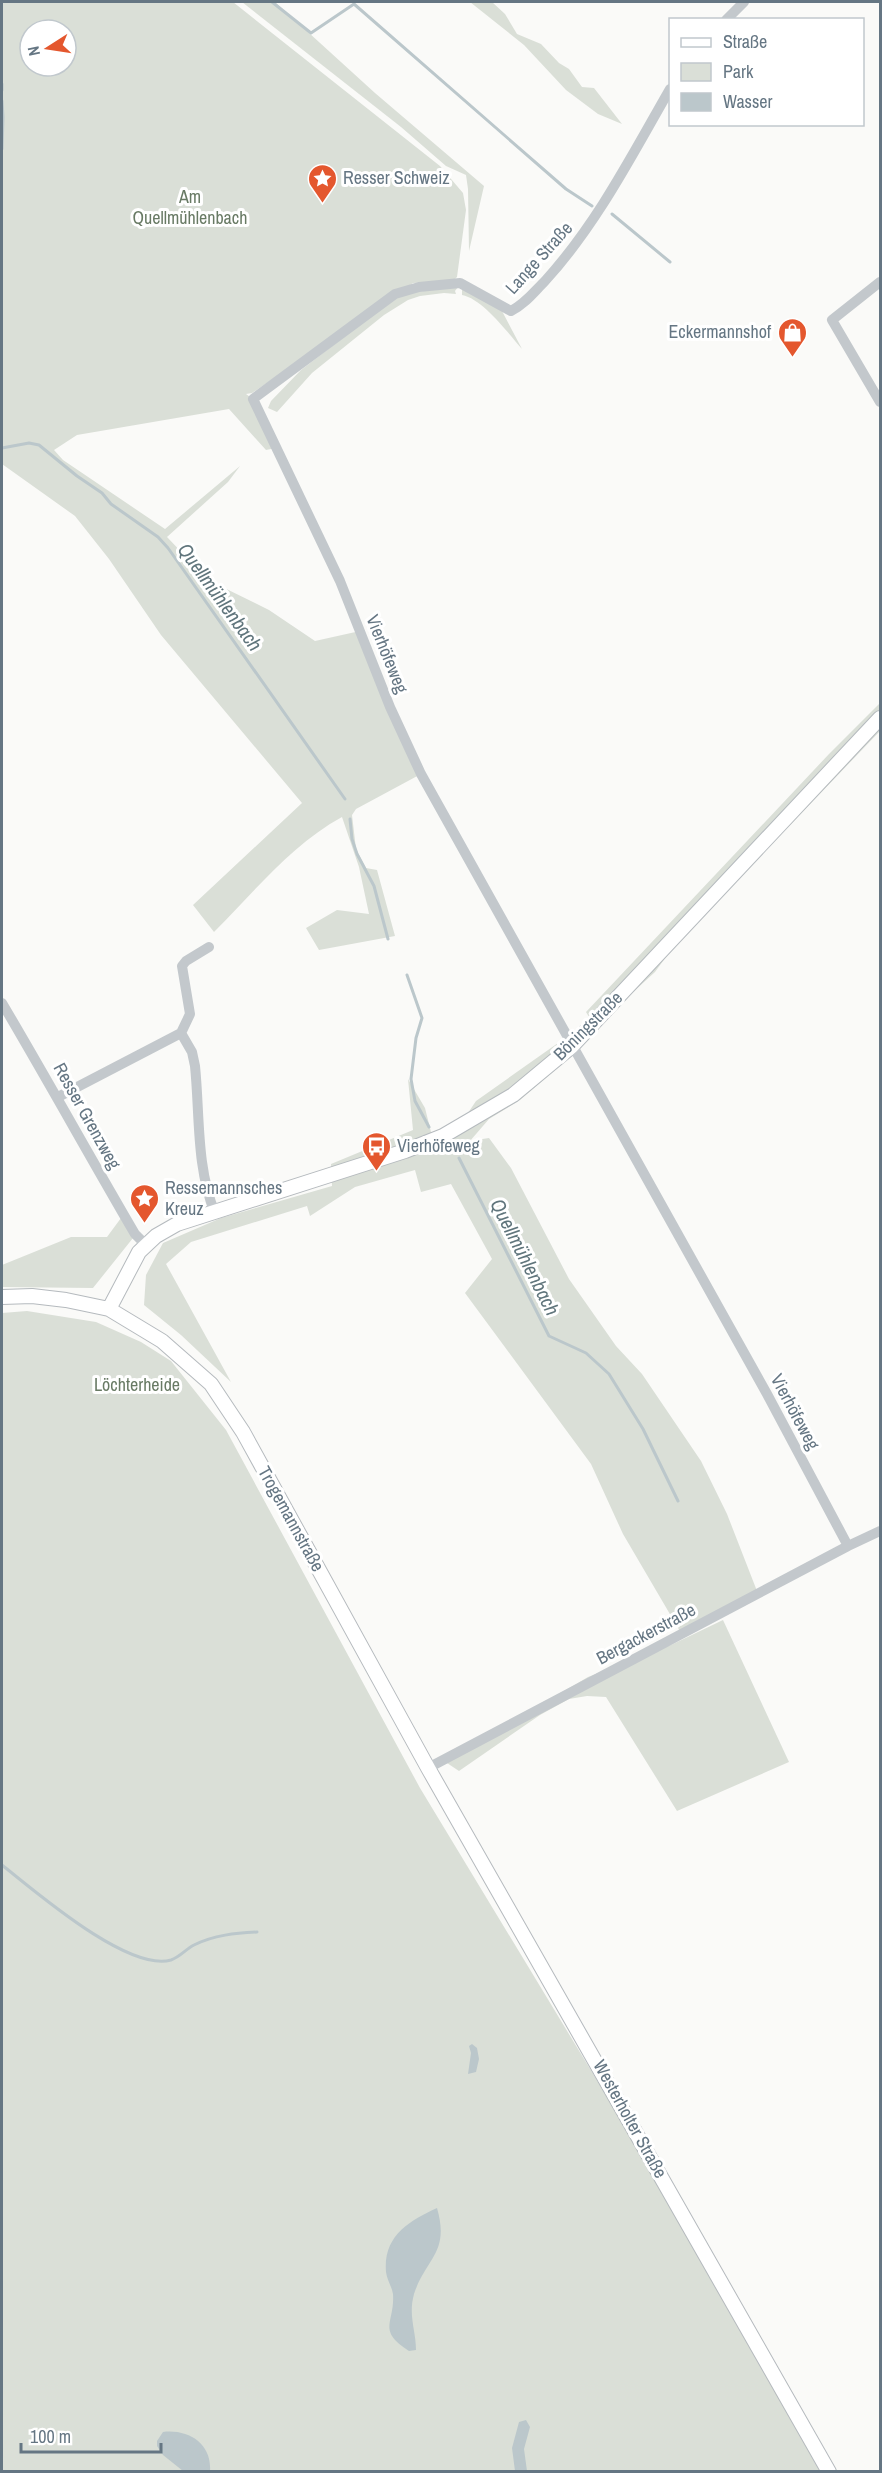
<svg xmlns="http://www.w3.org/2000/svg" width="882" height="2473" font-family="'Archivo Narrow',sans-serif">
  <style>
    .green { fill: #dadfd7; fill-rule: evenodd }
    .water { fill: #bbc7cb }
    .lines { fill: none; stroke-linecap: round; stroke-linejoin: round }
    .stream { stroke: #bbc7cb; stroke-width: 3 }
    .major-casing { stroke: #b5babe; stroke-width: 16 }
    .minor { stroke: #c3c8cc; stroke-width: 10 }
    .major { stroke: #fff; stroke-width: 14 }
    .labels { text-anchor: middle; stroke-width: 6; stroke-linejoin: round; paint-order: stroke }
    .poi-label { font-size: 18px; fill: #657683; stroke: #fff; text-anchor: start }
    .park-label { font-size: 18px; fill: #687a64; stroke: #fff }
    .street-label { font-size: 18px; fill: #657683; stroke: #fff }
    .water-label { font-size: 20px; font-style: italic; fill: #60757c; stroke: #fff }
  </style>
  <rect width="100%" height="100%" fill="#fafaf8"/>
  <path class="green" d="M2,2h231l207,164 23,27 3,17 -9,67 -4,4 -40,2 -161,110 -6,1 7,5 23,49 -10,2 -37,-41 -152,26 -23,15 9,10 102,69 75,-63 -12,16 -61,55 41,43 61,30 46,31 45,-10 61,143 -65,35 -4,6 4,34 10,19 11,2 18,66 -76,14 -13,-22 31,-18 32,4 -10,-47 -17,-50c-51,28 -87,74 -128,115l-21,-27 109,-102 -141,-168 -52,-76 -34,-43 -73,-52zM30,30h36v36h-36z
    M242,2h33l100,91 109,93 -15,65 -1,-62 -2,-14 -20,-9 -45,-39z
    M470,2h22l13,12 12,20 24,10 18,19 10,6 13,18 12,1 28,36 -24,-10 -32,-24 -42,-45z
    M458,287l-3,4 1,3 -12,-1 -24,3 -12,4 -24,15 -72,58 -35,39 -9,-4 3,-7 30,-31 91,-70 15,-7z
    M462,288l40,23 20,38c-14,-16 -39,-50 -60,-54z
    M880,703v28l-206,215 -19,26 -60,55 -9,-15 243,-258z
    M558,1043l10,16 -48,41 -31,19 -19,22 19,-3 22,30 58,111 47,67 26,28 59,87 26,53 30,77 -76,42 -58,-99 -32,-70 -126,-171 27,-34 -41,-75 -30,8 -6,-22 -60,17 -45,29 -3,-10 -116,36 -25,22 65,118 -50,-47 -37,-30 2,-30 17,-32 58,-25 111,-32 -1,-22 82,-34 -5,-51 17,29 9,36 18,-7 24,-36z
    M121,1218l12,20 -40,50 -91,-1v-22l69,-28h36z
    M27,1311l69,11 45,20 30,19 55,69 194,358 313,517 90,166h-821v-1158z
    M723,1620l66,142 -112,49 -71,-114 -19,-1 -18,3 -29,16 -81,56 -15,-10 144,-84 83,-32z"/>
  <path class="water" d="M472,2044l5,4 2,11 -3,13 -8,2 3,-21 -2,-7z
    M437,2208c13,45 -11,50 -23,86 -6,22 2,36 2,56l-7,1c-33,-21 -14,-28 -16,-57 -1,-7 -6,-14 -7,-22 -3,-36 23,-51 51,-64z
    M526,2420l4,7 -6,22 3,22h-12l-3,-23 7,-26z
    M163,2432c26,-3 49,12 47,39h-27l-20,-16 -6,-9v-5z"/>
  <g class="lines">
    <path class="stream" d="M272,2l39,31 43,-29 212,185 26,17
      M2,84v6
      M2,101l1,16 -1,32
      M612,214l58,48
      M2,448l27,-5 10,2 38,31 25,17 9,11 47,33 10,11 177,251
      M350,819l2,20 5,15 17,32 14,53
      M407,975l15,43 -6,20 -5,41 4,22 14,26
      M459,1158l90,178 37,17 23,21 34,55 35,72
      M2,1865c34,27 126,107 169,95 9,-3 15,-11 23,-15 20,-10 42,-12 63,-13"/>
    <defs>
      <path id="major" d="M2,1297l30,-1 34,4 43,9 53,32 49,43 32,48 185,336 401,704
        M109,1309l30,-57 17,-16 21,-12 228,-73 38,-15 70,-41 59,-49 308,-328"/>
    </defs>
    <use href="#major" class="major-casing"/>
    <path class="minor" d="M726,20l18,-18
      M670,89c-38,66 -73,135 -125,192 -11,11 -20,23 -34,30l-51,-28 -41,4 -24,7 -142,105 87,182 50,126 31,67 346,620 81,152
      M880,282l-48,38 48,82
      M209,947l-23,14 -4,5 8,48 -9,19 11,19 3,14c5,49 1,101 20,147
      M2,1003c45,76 88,154 133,231l10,10
      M58,1097l123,-64
      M428,1768l420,-222 32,-15"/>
    <use href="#major" class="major"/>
  </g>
  <defs>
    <symbol id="sight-pin" viewBox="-11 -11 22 30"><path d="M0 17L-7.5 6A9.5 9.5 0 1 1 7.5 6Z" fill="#e4572e" stroke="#fff"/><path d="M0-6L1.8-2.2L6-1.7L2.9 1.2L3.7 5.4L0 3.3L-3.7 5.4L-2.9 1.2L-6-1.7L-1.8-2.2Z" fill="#fff"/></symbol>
    <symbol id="shop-pin" viewBox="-11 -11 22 30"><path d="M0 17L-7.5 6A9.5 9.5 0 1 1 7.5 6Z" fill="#e4572e" stroke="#fff"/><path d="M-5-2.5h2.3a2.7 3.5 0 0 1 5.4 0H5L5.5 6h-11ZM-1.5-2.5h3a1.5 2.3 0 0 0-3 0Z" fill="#fff"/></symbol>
    <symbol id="bus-pin" viewBox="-11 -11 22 30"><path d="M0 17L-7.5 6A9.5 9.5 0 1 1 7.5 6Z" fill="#e4572e" stroke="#fff"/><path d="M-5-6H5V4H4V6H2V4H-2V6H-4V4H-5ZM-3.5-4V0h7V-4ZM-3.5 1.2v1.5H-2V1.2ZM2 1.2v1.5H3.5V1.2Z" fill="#fff"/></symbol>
  </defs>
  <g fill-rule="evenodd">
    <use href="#sight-pin" x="306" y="162" width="33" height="45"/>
    <use href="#shop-pin" x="776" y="316" width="33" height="45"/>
    <use href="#bus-pin" x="360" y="1130" width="33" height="45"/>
    <use href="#sight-pin" x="128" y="1182" width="33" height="45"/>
  </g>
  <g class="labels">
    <g class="poi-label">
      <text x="343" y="184">Resser Schweiz</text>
      <text x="771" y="338" text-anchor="end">Eckermannshof</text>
      <text x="397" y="1152">Vierhöfeweg</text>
      <text x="165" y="1194">Ressemannsches<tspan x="165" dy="21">Kreuz</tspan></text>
    </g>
    <g class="park-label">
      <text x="190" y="203">Am<tspan x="190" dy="21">Quellmühlenbach</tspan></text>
      <text x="137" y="1391">Löchterheide</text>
    </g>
    <g class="street-label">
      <text transform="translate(539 258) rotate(-48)" y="6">Lange Straße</text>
      <text transform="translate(387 654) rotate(68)" y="6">Vierhöfeweg</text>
      <text transform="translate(588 1026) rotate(-45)" y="6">Böningstraße</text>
      <text transform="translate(87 1116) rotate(61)" y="6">Resser Grenzweg</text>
      <text transform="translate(795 1412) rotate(62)" y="6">Vierhöfeweg</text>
      <text transform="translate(291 1519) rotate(61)" y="6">Trogemannstraße</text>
      <text transform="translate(646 1634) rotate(-28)" y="6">Bergackerstraße</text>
      <text transform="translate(630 2119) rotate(61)" y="6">Westerholter Straße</text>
    </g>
    <g class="water-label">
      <text transform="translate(220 597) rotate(54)" y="7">Quellmühlenbach</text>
      <text transform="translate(525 1257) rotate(63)" y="7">Quellmühlenbach</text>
    </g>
  </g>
  <rect width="882" height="2473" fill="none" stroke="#657683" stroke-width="6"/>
  <rect x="669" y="18" width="195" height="108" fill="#ffffff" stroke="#c1c8cd" stroke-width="1.5"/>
  <rect x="681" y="38" width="30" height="9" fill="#ffffff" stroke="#c1c8cd" stroke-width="1.5"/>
  <text x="723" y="48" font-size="18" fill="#657683">Straße</text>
  <rect x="681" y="63" width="30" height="18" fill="#dadfd7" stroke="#c1c8cd" stroke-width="1.5"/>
  <text x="723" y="78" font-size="18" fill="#657683">Park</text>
  <rect x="681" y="93" width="30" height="18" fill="#bbc7cb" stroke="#c1c8cd" stroke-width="1.5"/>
  <text x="723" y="108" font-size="18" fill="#657683">Wasser</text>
  <g transform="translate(48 48) rotate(258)"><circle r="28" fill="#ffffff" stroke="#c1c8cd" stroke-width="1.5"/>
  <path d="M0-4.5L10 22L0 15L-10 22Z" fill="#e4572e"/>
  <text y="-9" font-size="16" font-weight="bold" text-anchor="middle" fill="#657683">N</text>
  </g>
  <path d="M21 2443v9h140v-9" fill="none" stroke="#657683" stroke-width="3"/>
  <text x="30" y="2443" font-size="18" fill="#657683" stroke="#ffffff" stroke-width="4.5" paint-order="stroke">100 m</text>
</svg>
